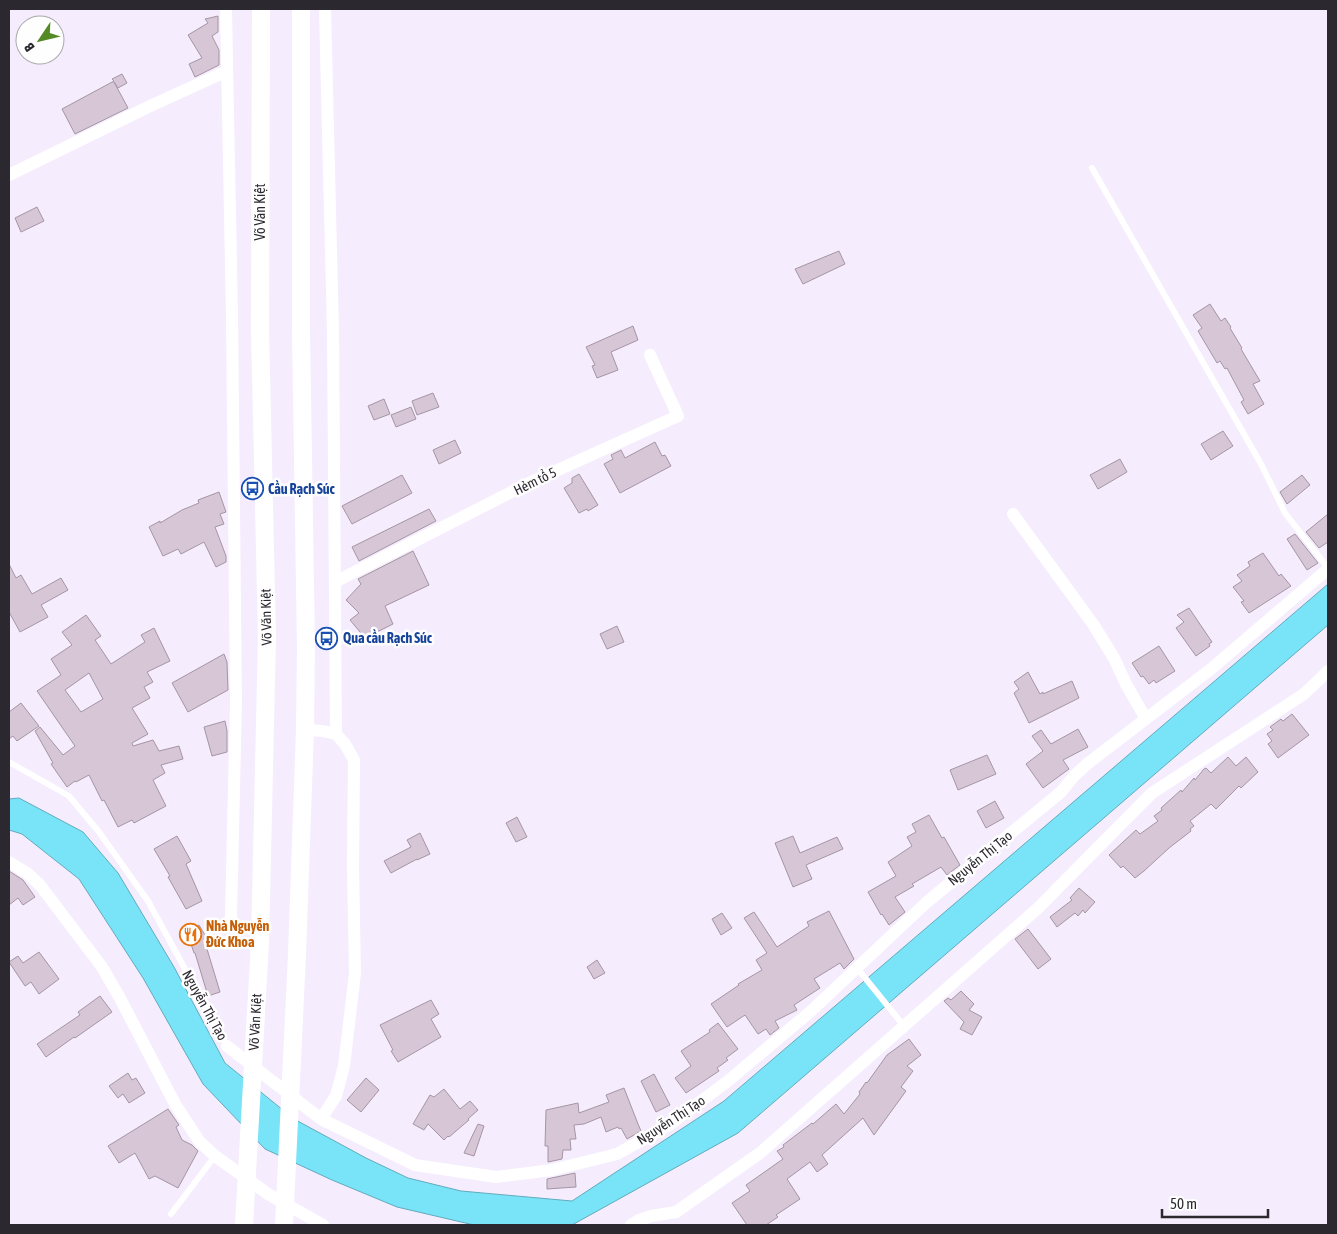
<svg xmlns="http://www.w3.org/2000/svg" width="1337" height="1234" font-family="'Asap Condensed',sans-serif">
  <style>
    .water { fill: #79e3f8; stroke: #62abbc }
    .building { fill: #d7c7d6; stroke: #a595a4; fill-rule: evenodd }
    .lines { fill: none; stroke-linecap: round; stroke-linejoin: round }
    .lane { stroke: #fff; stroke-width: 6 }
    .street { stroke: #fff; stroke-width: 12 }
    .secondary { stroke: #fff; stroke-width: 18 }
    .labels { text-anchor: middle; stroke-width: 5; stroke-linejoin: round; paint-order: stroke }
    .street-label { font-size: 14px; fill: #2b282f; stroke: #fefefe }
    .transit-label { font-size: 14px; font-weight: bold; fill: #164399; stroke: #fefefe; text-anchor: start }
    .food-label { font-size: 14px; font-weight: bold; fill: #c56008; stroke: #fefefe; text-anchor: start }
  </style>
  <rect width="100%" height="100%" fill="#f5edfd"/>
  <path class="water" d="M1328,584v41l-590,508 -166,92h-98l-77,-18 -65,-27 -67,-31 -62,-65 -60,-106 -64,-99 -57,-45 -13,-4v-31l10,-1 64,34 35,41 56,94 51,96 69,56 72,39 42,20 53,13 111,10 152,-100z"/>
  <path class="building" d="M218,16v16l-6,4 7,14v15l-24,12 -6,-13 13,-6 -14,-23 20,-12 -3,-4z
    M122,74l5,9 -9,5 -4,-6 14,26 -53,26 -13,-25 52,-28 -2,-2z
    M37,207l7,14 -23,11 -6,-14z
    M839,251l6,13 -42,20 -8,-15z
    M1210,304l11,17 4,-3 6,9 -1,1 12,20 -1,1 19,32 -7,3 11,20 -16,10 -7,-12 3,-2 -17,-32 -2,1 -5,-8 -3,2 -19,-32 4,-3 -9,-13z
    M633,326l5,14 -27,12 7,18 -21,8 -5,-12 3,-1 -9,-18z
    M433,393l6,14 -22,8 -5,-14z
    M384,399l6,15 -16,6 -6,-14z
    M411,407l5,12 -20,8 -5,-12z
    M1223,431l10,15 -22,14 -10,-16z
    M455,440l6,13 -22,11 -6,-14z
    M655,442l7,14 3,-1 6,11 -51,27 -16,-29 9,-5 -2,-4 10,-5 4,8z
    M1120,459l7,13 -29,17 -8,-14z
    M579,474l19,31 -10,6 -1,-2 -8,4 -15,-25 8,-5v-5z
    M402,475l10,18 -60,31 -10,-18z
    M1302,475l8,10 -23,19 -7,-12z
    M219,492l7,20 -6,2 4,10 -9,3 11,29v6l-10,5 -12,-25 -23,12 -3,-5 -15,7 -14,-29 11,-6v2l22,-13 17,-7 -1,-3z
    M429,509l7,12 -77,40 -7,-14z
    M1328,514v28l-9,6 -13,-16z
    M1295,534l23,29 -11,7 -20,-31z
    M413,551l16,34 -44,21 8,18 -28,14 -15,-18 9,-7 -13,-13 15,-16 -3,-5z
    M1263,553l16,23 2,-2 10,12 -42,27 -8,-11 3,-1 -11,-14 9,-6 -5,-6 13,-9 -2,-4z
    M9,564l7,14 5,-3 11,19 29,-16 7,12 -27,15 7,12 -28,15 -11,-20z
    M1189,608l23,34 -3,2 1,2 -14,10 -20,-28 8,-6 -7,-7z
    M86,615l15,21 -6,4 16,24 34,-22 -4,-7 13,-7 16,33 -23,11 6,10 -9,5 6,11 -18,10 16,26 -16,9 1,3 20,-6 6,11 20,-5 4,13 -22,6 4,8 -12,7 13,26 -32,17 -2,-3 -14,7 -14,-27 -2,1 -13,-26 -13,7 -1,-1 -8,6 -16,-23 2,-1 -18,-32 5,-4 23,28 12,-9 -38,-55 24,-16 -10,-16 21,-14 -10,-13zM89,673l14,26 -22,13 -16,-22z
    M617,626l7,16 -17,7 -7,-15z
    M1159,646l16,25 -19,12 -2,-3 -5,4 -6,-8 -2,1 -9,-14z
    M224,654l3,8 1,28 -40,22 -16,-29z
    M1028,672l12,22 3,-2v2l29,-13 7,17 -50,25 -15,-30 5,-4 -5,-7z
    M21,703l18,23 -22,15 -4,-5 -4,3v-27z
    M1292,714l17,21 -31,23 -10,-14 4,-3 -5,-7 6,-4 -3,-3 11,-8 2,2z
    M225,721l2,10v21l-15,4 -8,-29z
    M1078,729l10,18 -25,13 6,9 -26,19 -17,-24 17,-13 -11,-15 9,-6 10,14z
    M987,755l9,19 -38,16 -8,-20z
    M1228,757l8,9 10,-9 12,15 -17,16 -2,-2 -23,23 -5,-5 -21,17 4,5 -4,3 1,2 -22,17 -25,23 -9,7 -12,-12 -2,2 -12,-13 27,-25 4,4 18,-13 -4,-5 8,-6 -1,-2 20,-18 1,2 12,-14 1,2 9,-11 2,-1 5,5z
    M995,801l9,17 -18,10 -9,-17z
    M929,815l13,23 2,-1 16,28 -13,10 -6,-8 -29,17 2,2 -19,11 10,15 -16,13 -7,-11 -1,1 -13,-23 28,-16 -8,-14 24,-16 -5,-9 9,-5 -4,-8z
    M517,817l10,20 -11,5 -10,-19z
    M420,833l10,21 -13,6v-1l-26,14 -7,-12 27,-14 -4,-7z
    M177,836l14,25 -5,3 16,37 -16,8 -18,-32 2,-1 -16,-27z
    M793,836l7,17 37,-16 6,12 -37,16 6,14 -19,8 -18,-44z
    M9,871l14,9 12,17 -12,8 -5,-7 -9,7z
    M1079,888l16,14 -10,11 -2,-3 -5,6 -3,-3 -18,14 -7,-10 22,-17 -2,-2z
    M829,911l25,48 -10,10 -4,-6 -26,16 6,9 -26,17 3,5 -22,11 4,7 -9,7 -4,-6 -8,5 -13,-19 -18,12 -16,-23 28,-19 -1,-1 24,-14 -6,-10 11,-7 -23,-35 10,-6 23,35 32,-21 -2,-4z
    M722,913l10,15 -11,7 -9,-16z
    M199,925l13,22 -5,2 13,43 -12,4 -13,-43h-1l-7,-21z
    M1028,929l23,30 -13,10 -23,-30z
    M39,952l20,27 -20,15 -8,-12 -6,4 -16,-24 9,-6 5,7z
    M597,960l8,13 -11,6 -7,-12z
    M961,991l13,13 -5,6 13,7 -10,18 -12,-6 4,-7 -20,-21 4,-3 3,2z
    M100,996l12,16 -37,26 -1,-1 -28,20 -9,-13 43,-29 -2,-3z
    M431,1000l8,14 -8,5 10,18 -43,25 -7,-11 2,-1 -13,-25z
    M718,1023l20,26 -12,9 2,2 -11,8 2,3 -33,22 -11,-15 16,-12 -10,-15 29,-19 -1,-2z
    M909,1039l12,16 -14,11 6,5 -12,16 5,4 -32,44 -11,-17 -41,37 6,9 -11,8 -7,-10 -23,17 13,20 -24,16 2,2 -12,8h-19l-15,-22 18,-12 -4,-6 37,-26 -6,-8 7,-4 -1,-2 29,-22 1,1 23,-20 8,10 16,-20 -1,-2 7,-10 1,1 20,-28z
    M128,1073l4,7 4,-2 9,15 -16,10 -6,-9 -5,4 -9,-12z
    M654,1074l16,31 -14,7 -15,-31z
    M366,1078l13,12 -18,22 -14,-12z
    M624,1088l14,36 3,7 -14,8 -6,-11 -2,1 -1,-2 -12,5 -5,-15 -17,7 -10,1 2,14h-6l1,11h-8l-1,9 -14,3v-16h-3l1,-36 32,-7 1,10 30,-11 -3,-7z
    M444,1089l16,20 10,-8 8,9 -10,9 1,1 -20,17 -1,-1 -4,4 -16,-16 -4,6 -11,-6 17,-29 4,2z
    M168,1109l11,16 -3,2 6,13 10,5 6,6 -20,37 -23,-12 -6,3 -14,-26 -16,10 -11,-17z
    M478,1124l6,2 -10,30 -10,-3z
    M575,1173l1,14 -29,2v-10z"/>
  <g class="lines">
    <path class="lane" d="M1092,168l169,296 24,49 43,55
      M9,762l60,34 30,36 49,69 79,145
      M857,968l47,58
      M171,1214l44,-58"/>
    <path class="street" d="M226,9l6,306 4,387 -5,216c4,13 17,10 29,11
      M325,9l8,322 3,403
      M9,175l137,-67 81,-37
      M1013,514l80,110 21,34 12,26 20,35
      M335,582l196,-100 147,-66 -28,-61
      M305,730l18,1 13,3 9,10 9,16 -1,108 2,105 -11,93 -8,30 -15,23
      M9,862l18,11 13,12 62,82 19,33 54,104 24,37 16,15 53,38 55,31
      M227,1046l94,73 94,46 81,12 56,-7 65,-16 52,-29 59,-44 82,-69 117,-110 134,-110 13,-16 13,-12 124,-95 117,-100
      M631,1225l8,-5 12,-4 25,-4 84,-59 278,-245 114,-115 152,-99 24,-23"/>
    <path class="secondary" d="M244,1225l16,-283 7,-305 -7,-307 1,-321
      M284,1225l13,-270 8,-225 1,-83 -5,-315v-323"/>
  </g>
  <defs>
    <symbol id="bus-ring" viewBox="-11 -11 22 22"><circle r="9.5" fill="#fefefe" stroke="#1a4fb4" stroke-width="1.5"/><path d="M-5-6H5V4H4V6H2V4H-2V6H-4V4H-5ZM-3.5-4V0h7V-4ZM-3.5 1.2v1.5H-2V1.2ZM2 1.2v1.5H3.5V1.2Z" fill="#1a4fb4"/></symbol>
    <symbol id="restaurant-ring" viewBox="-11 -11 22 22"><circle r="9.5" fill="#fefefe" stroke="#e8710a" stroke-width="1.5"/><path d="M-5-6h1v4h1v-4h1v4h1v-4h1v5L-1.5 .5V6h-2V.5L-5-1ZM5-6V6H3V1.5H1.5Q1.5-4 5-6Z" fill="#e8710a"/></symbol>
  </defs>
  <g fill-rule="evenodd">
    <use href="#bus-ring" x="240" y="476" width="25" height="25"/>
    <use href="#bus-ring" x="314" y="626" width="25" height="25"/>
    <use href="#restaurant-ring" x="178" y="922" width="25" height="25"/>
  </g>
  <g class="labels">
    <g class="street-label">
      <text transform="translate(260 212) rotate(-90)" y="5">Võ Văn Kiệt</text>
      <text transform="translate(535 481) rotate(-26)" y="5">Hẻm tổ 5</text>
      <text transform="translate(266 617) rotate(-91)" y="5">Võ Văn Kiệt</text>
      <text transform="translate(980 858) rotate(-39)" y="5">Nguyễn Thị Tạo</text>
      <text transform="translate(205 1005) rotate(61)" y="5">Nguyễn Thị Tạo</text>
      <text transform="translate(255 1022) rotate(-87)" y="5">Võ Văn Kiệt</text>
      <text transform="translate(671 1120) rotate(-33)" y="5">Nguyễn Thị Tạo</text>
    </g>
    <g class="transit-label">
      <text x="268" y="494">Cầu Rạch Súc</text>
      <text x="343" y="643">Qua cầu Rạch Súc</text>
    </g>
    <g class="food-label">
      <text x="206" y="931">Nhà Nguyễn<tspan x="206" dy="16">Đức Khoa</tspan></text>
    </g>
  </g>
  <rect width="1337" height="1234" fill="none" stroke="#2b282f" stroke-width="20"/>
  <g transform="translate(40 40) rotate(235)"><circle r="24" fill="#fefefe" stroke="#aaa8ab"/>
  <path d="M0-4L9 19L0 12L-9 19Z" fill="#548a24"/>
  <text y="-8" font-size="14" font-weight="bold" text-anchor="middle" fill="#2b282f">B</text>
  </g>
  <path d="M1162 1209v8h106v-8" fill="none" stroke="#2b282f" stroke-width="2.5"/>
  <text x="1170" y="1209" font-size="15" fill="#2b282f" stroke="#fefefe" stroke-width="4" paint-order="stroke">50 m</text>
</svg>
